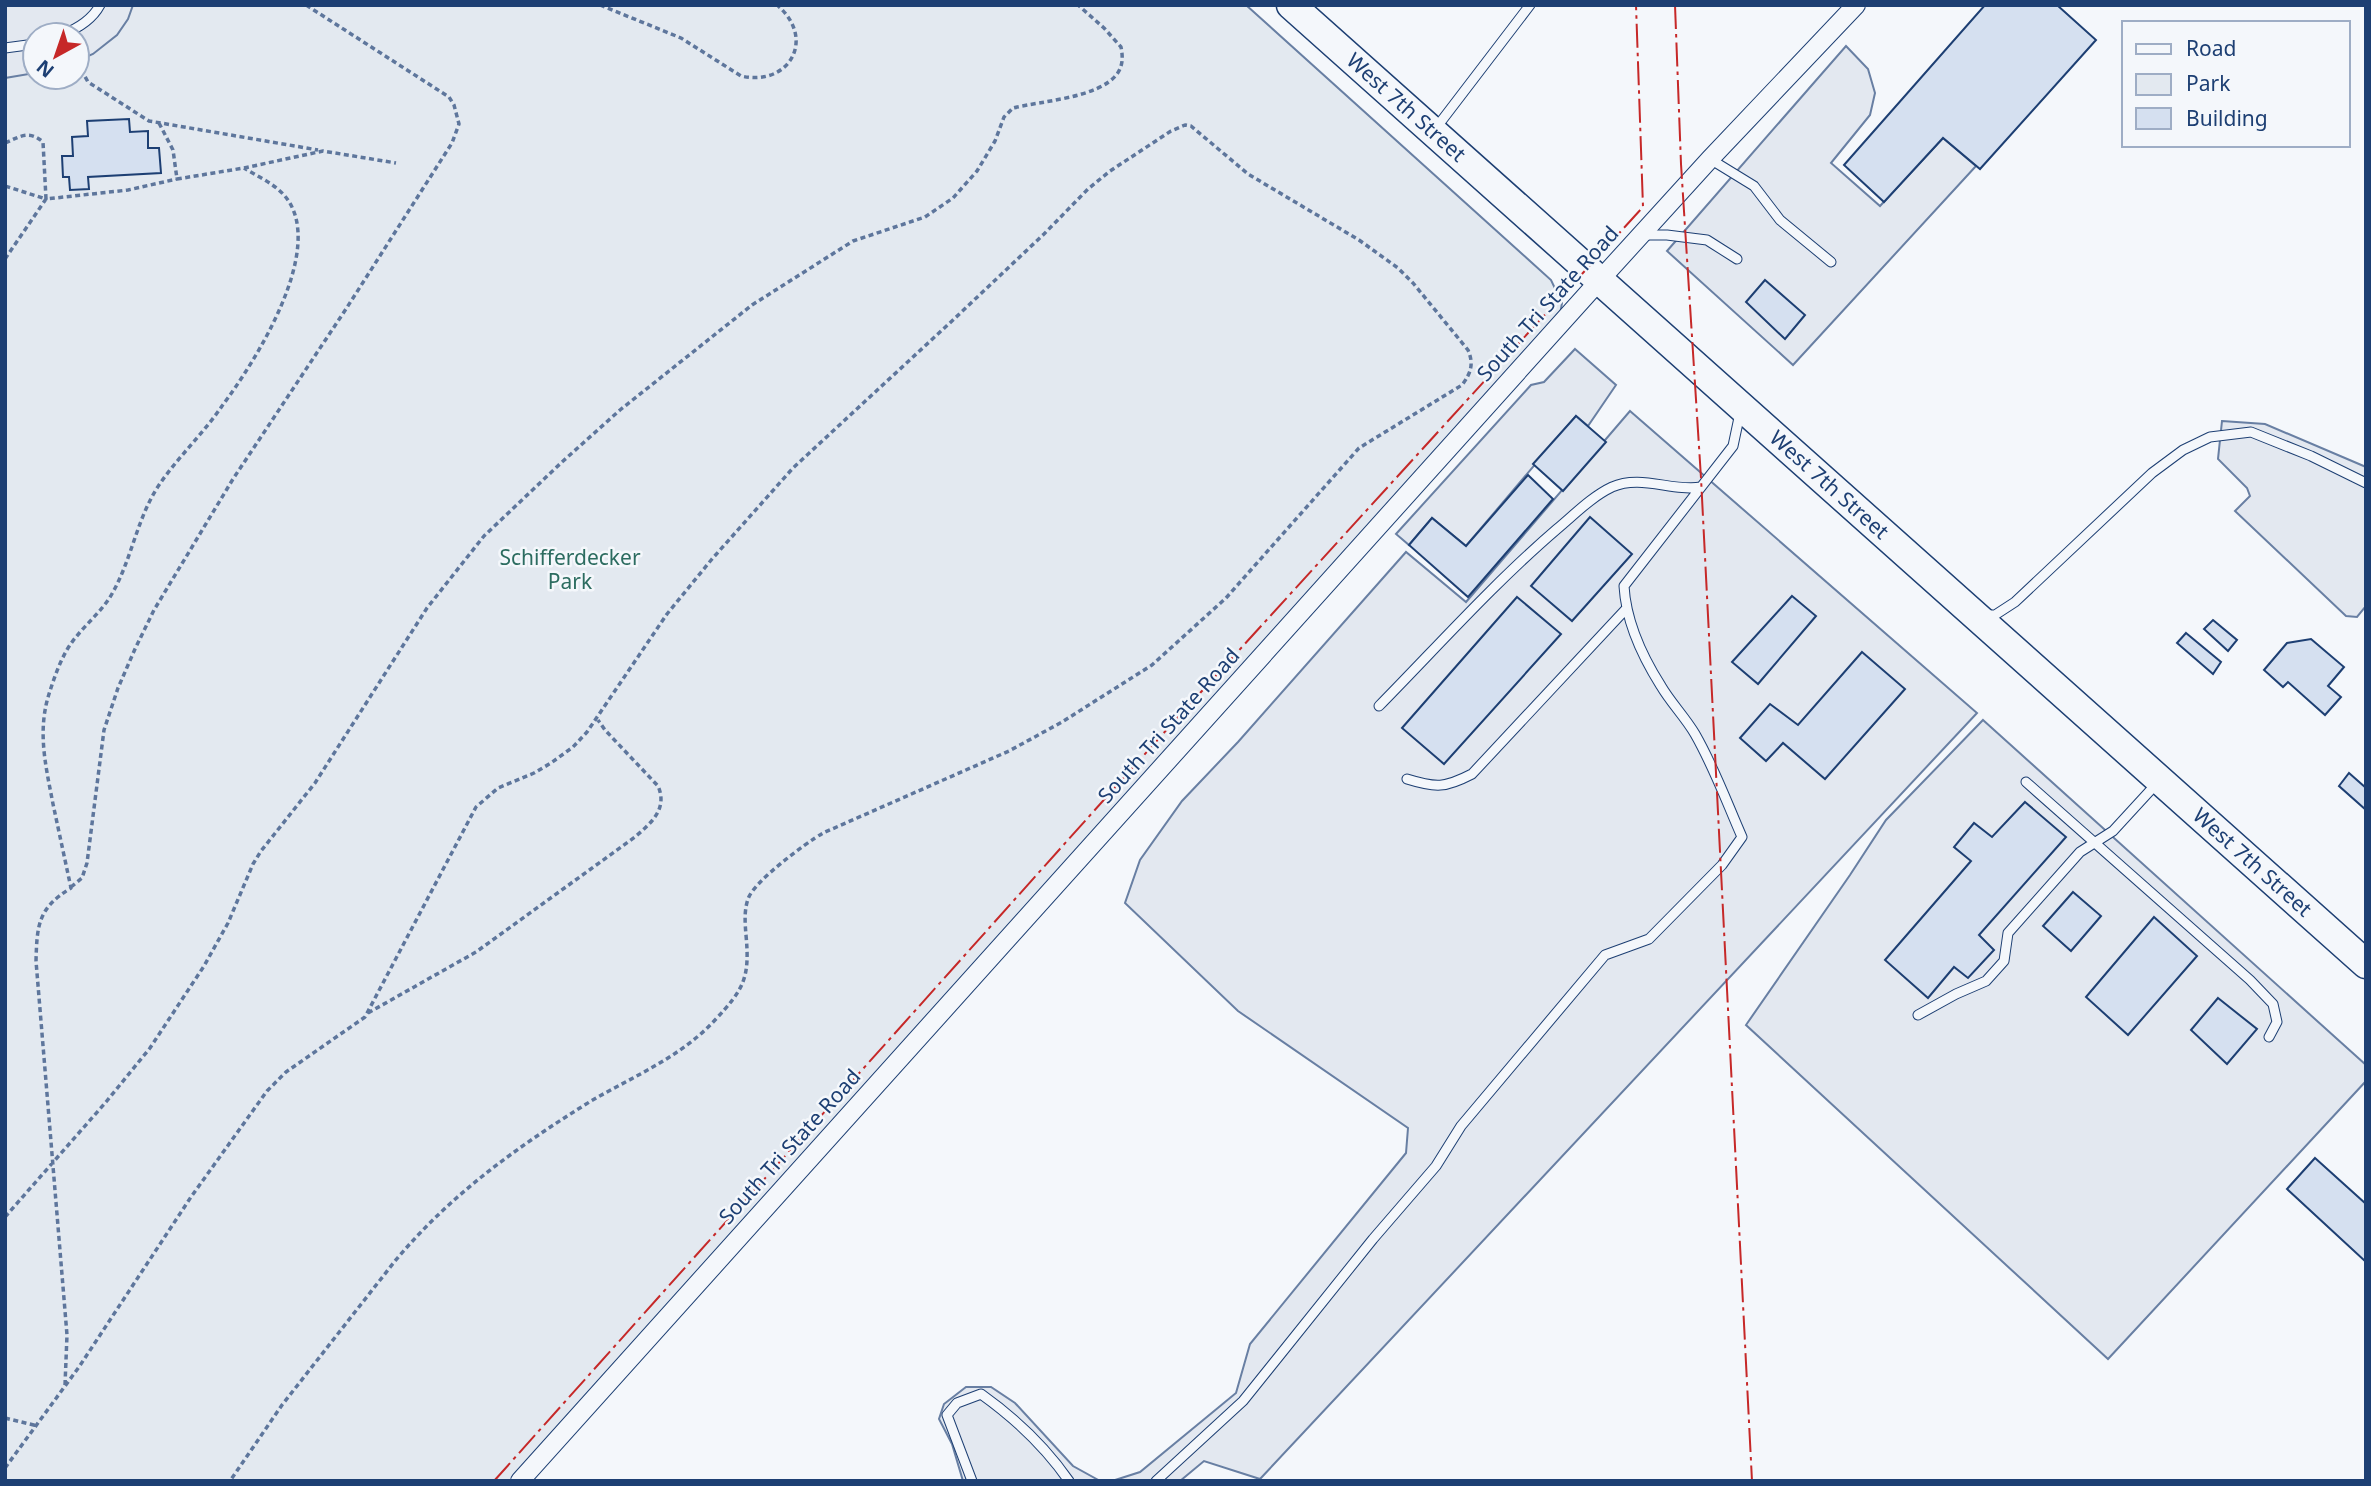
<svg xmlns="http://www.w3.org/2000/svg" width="2371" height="1486" font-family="'Noto Sans',sans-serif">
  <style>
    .green { fill: #e3e9f0; stroke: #687fa3; stroke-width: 2; fill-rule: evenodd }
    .parking { fill: #e3e8f0; stroke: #687fa3; stroke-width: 2 }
    .building { fill: #d5e0f0; stroke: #1d3f73; stroke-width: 2 }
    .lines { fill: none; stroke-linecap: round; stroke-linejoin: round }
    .lane-casing { stroke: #1d3f73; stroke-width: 11 }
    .street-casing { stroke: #1d3f73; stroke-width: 20 }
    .primary-casing { stroke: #1d3f73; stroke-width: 31 }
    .path { stroke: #5e769c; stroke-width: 3.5; stroke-dasharray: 5 3.5; stroke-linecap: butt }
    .lane { stroke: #f4f7fb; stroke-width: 9 }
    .street { stroke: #f4f7fb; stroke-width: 18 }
    .primary { stroke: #f4f7fb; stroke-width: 28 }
    .power { stroke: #c62828; stroke-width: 2; stroke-dasharray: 24 5 3.5 5; stroke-linecap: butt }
    .labels { text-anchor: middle; stroke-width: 5; stroke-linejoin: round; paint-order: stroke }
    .street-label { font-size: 21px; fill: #1d3f73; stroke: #f4f7fb }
    .park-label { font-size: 21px; fill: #2c6c60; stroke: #f4f7fb }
  </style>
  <rect width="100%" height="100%" fill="#f4f7fb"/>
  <path class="green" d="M5,5h1241l305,275 11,23 -2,12 -1049,1166h-506zM35,35h42v42h-42z"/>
  <path class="parking" d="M5,5h128l-5,14 -11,16 -24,19 -16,7v-26h-42v38l-30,5z
    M1846,46l22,23 7,24 -5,22 -39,48 49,43 63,-68 33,28 -183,199 -126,-114z
    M1575,349l41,36 -28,41 -12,-10 -110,130 -34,-28 -23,27 -13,-11 135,-149 13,-3z
    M1630,411l347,302 -717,766 -56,-18 -24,20h-68l28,-9 96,-79 14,-49 156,-191 2,-25 -170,-117 -113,-108 15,-43 42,-59 56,-59 168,-190 60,50z
    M2222,421l43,3 101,43v139l-9,11 -11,-1 -111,-105 15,-15 -3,-8 -29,-29z
    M1983,720l383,345v16l-258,278 -362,-334 104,-150 36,-55z
    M966,1387h25l24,16 58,63 27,15h-137l-11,-37 -13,-25 5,-15z"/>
  <path class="building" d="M1985,5h72l39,35 -116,129 -37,-31 -59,64 -40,-37z
    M129,119l1,13 18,-1v17h11l2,25 -73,4 1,12 -19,1 -1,-13h-6l-1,-21h11l-1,-19 16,-1 -1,-15z
    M1765,280l40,35 -20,24 -39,-37z
    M1576,416l30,26 -43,49 -30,-27z
    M1528,475l25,24 -85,98 -59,-52 23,-27 34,28z
    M1590,517l42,37 -60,67 -41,-35z
    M1792,596l24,20 -58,68 -26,-22z
    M1517,597l44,37 -117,130 -42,-36z
    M2213,620l24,20 -9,11 -24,-22z
    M2186,633l35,29 -8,12 -36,-31z
    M2311,639l33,28 -16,19 13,11 -16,18 -37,-33 -5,5 -19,-17 23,-27z
    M1862,652l43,37 -80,90 -42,-36 -17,18 -26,-23 30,-34 28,21z
    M2349,773l17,15v22l-27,-24z
    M2025,802l41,35 -87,98 15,15 -26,28 -14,-11 -26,31 -43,-38 86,-99 -17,-14 20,-24 18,14z
    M2073,892l28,24 -30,35 -28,-25z
    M2154,917l43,39 -69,79 -42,-38z
    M2218,998l39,31 -30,35 -36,-34z
    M2315,1158l51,46v58l-79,-73z"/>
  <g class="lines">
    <defs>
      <path id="lane" d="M61,35c16,-6 31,-15 39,-30
        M5,48l30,-4
        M1436,128l94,-123
        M1710,159l44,27 26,34 51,42
        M1643,235h24l40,5 30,19
        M1984,615h11l20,-13 137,-129 31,-23 27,-13 41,-5 60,24 55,27
        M1379,706c59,-60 115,-123 178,-177 17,-14 34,-32 55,-42 29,-13 60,5 89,0
        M1407,779c29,9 38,9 65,-5l154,-165
        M2026,782l224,198 23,24 4,18 -8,15
        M1918,1015l38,-21 30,-13 18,-20 4,-28 72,-81 33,-21 45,-49
        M972,1481l-25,-66 10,-12 24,-9c35,25 63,51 88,87
        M1156,1481l87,-80 130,-162 63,-73 25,-40 144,-171 44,-16 73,-74 20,-28c-15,-34 -28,-70 -47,-103 -10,-17 -24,-31 -34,-48 -19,-30 -35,-65 -37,-100l109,-140 7,-33"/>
      <path id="street" d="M520,1481l1079,-1200 111,-122 146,-154"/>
      <g id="primary">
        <path id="s1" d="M1291,5l1075,959"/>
      </g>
    </defs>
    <use href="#lane" class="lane-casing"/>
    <use href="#street" class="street-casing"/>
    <use href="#primary" class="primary-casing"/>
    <path class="path" d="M600,5l81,33 60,38c48,11 76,-37 36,-71
      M77,62l11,20 61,39 169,29
      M159,123l14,27 4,29 67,-11 79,-17 73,12
      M5,143c16,-7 24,-13 38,-1l3,57 -41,-13
      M5,259l41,-60 82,-9 49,-11
      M71,887l11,-9 5,-15 17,-133 14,-42 17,-39 19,-39 79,-131 113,-170 106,-166 7,-19 -5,-19 -5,-8 -143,-92
      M368,1013l108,-61 159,-115c16,-14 33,-28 23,-51l-53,-56 -7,-10
      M5,1217l101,-115 44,-54 54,-82 24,-43 25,-59 8,-13 54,-68 112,-175 57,-72 78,-74 58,-52 132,-105 101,-64 72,-24 28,-19 24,-27 18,-30 9,-24 9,-9c28,-7 86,-10 104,-34 6,-8 6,-17 4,-27l-17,-19 -26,-23
      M65,1385l2,-50 -31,-374c1,-36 2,-53 35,-73 -6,-28 -12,-56 -18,-84 -7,-37 -16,-72 -4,-110 6,-19 14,-42 27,-57 12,-15 28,-28 37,-45 19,-34 24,-74 46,-107 19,-28 44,-51 63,-79 33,-44 107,-160 62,-211 -11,-12 -27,-19 -40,-27
      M5,1418l33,8
      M5,1468l74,-101 112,-170 76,-106 19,-19 79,-55 111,-210 22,-19 36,-15 17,-10 22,-16 14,-15 80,-118 45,-55 81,-91 160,-148 91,-86 44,-45 22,-18 61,-40 14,-6 6,1 57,48 111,66 39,28 15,15 55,67c6,14 3,23 -6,35l-103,63 -133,150 -74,67 -90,57 -53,29 -186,82c-17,10 -69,48 -75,66 -4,12 -3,24 -2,36 4,43 -2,54 -31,85 -34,37 -81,56 -124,81 -74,46 -140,93 -196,160l-113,144 -52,76"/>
    <use href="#lane" class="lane"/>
    <use href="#street" class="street"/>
    <use href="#primary" class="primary"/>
    <path class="power" d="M1675,5l6,159 20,314 51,1003
      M494,1481l676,-755 473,-519 -7,-202"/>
  </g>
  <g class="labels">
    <g class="street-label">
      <text dy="7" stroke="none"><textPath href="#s1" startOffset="154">West 7th Street</textPath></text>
      <text transform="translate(1548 304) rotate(-48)" y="7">South Tri State Road</text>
      <text dy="7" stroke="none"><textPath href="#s1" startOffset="721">West 7th Street</textPath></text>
      <text transform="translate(1169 726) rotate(-48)" y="7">South Tri State Road</text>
      <text dy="7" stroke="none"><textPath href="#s1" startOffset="1288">West 7th Street</textPath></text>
      <text transform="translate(790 1147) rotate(-48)" y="7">South Tri State Road</text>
    </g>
    <g class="park-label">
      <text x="570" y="565">Schifferdecker<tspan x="570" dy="24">Park</tspan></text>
    </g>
  </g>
  <rect width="2371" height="1486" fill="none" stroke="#1d3f73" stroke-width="14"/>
  <rect x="2122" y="21" width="228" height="126" fill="#f4f7fb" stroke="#9eadc5" stroke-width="2"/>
  <rect x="2136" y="44" width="35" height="10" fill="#f4f7fb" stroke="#9eadc5" stroke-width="2"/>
  <text x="2186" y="56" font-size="21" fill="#1d3f73">Road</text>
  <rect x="2136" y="74" width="35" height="21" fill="#e3e9f0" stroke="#9eadc5" stroke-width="2"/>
  <text x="2186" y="91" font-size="21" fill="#1d3f73">Park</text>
  <rect x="2136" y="108" width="35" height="21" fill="#d5e0f0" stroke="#9eadc5" stroke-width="2"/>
  <text x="2186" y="126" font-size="21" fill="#1d3f73">Building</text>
  <g transform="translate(56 56) rotate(220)"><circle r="33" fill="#f4f7fb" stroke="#9eadc5" stroke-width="2"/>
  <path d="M0-5L12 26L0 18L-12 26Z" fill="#c62828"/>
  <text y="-10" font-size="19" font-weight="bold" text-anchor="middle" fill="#1d3f73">N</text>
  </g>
</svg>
